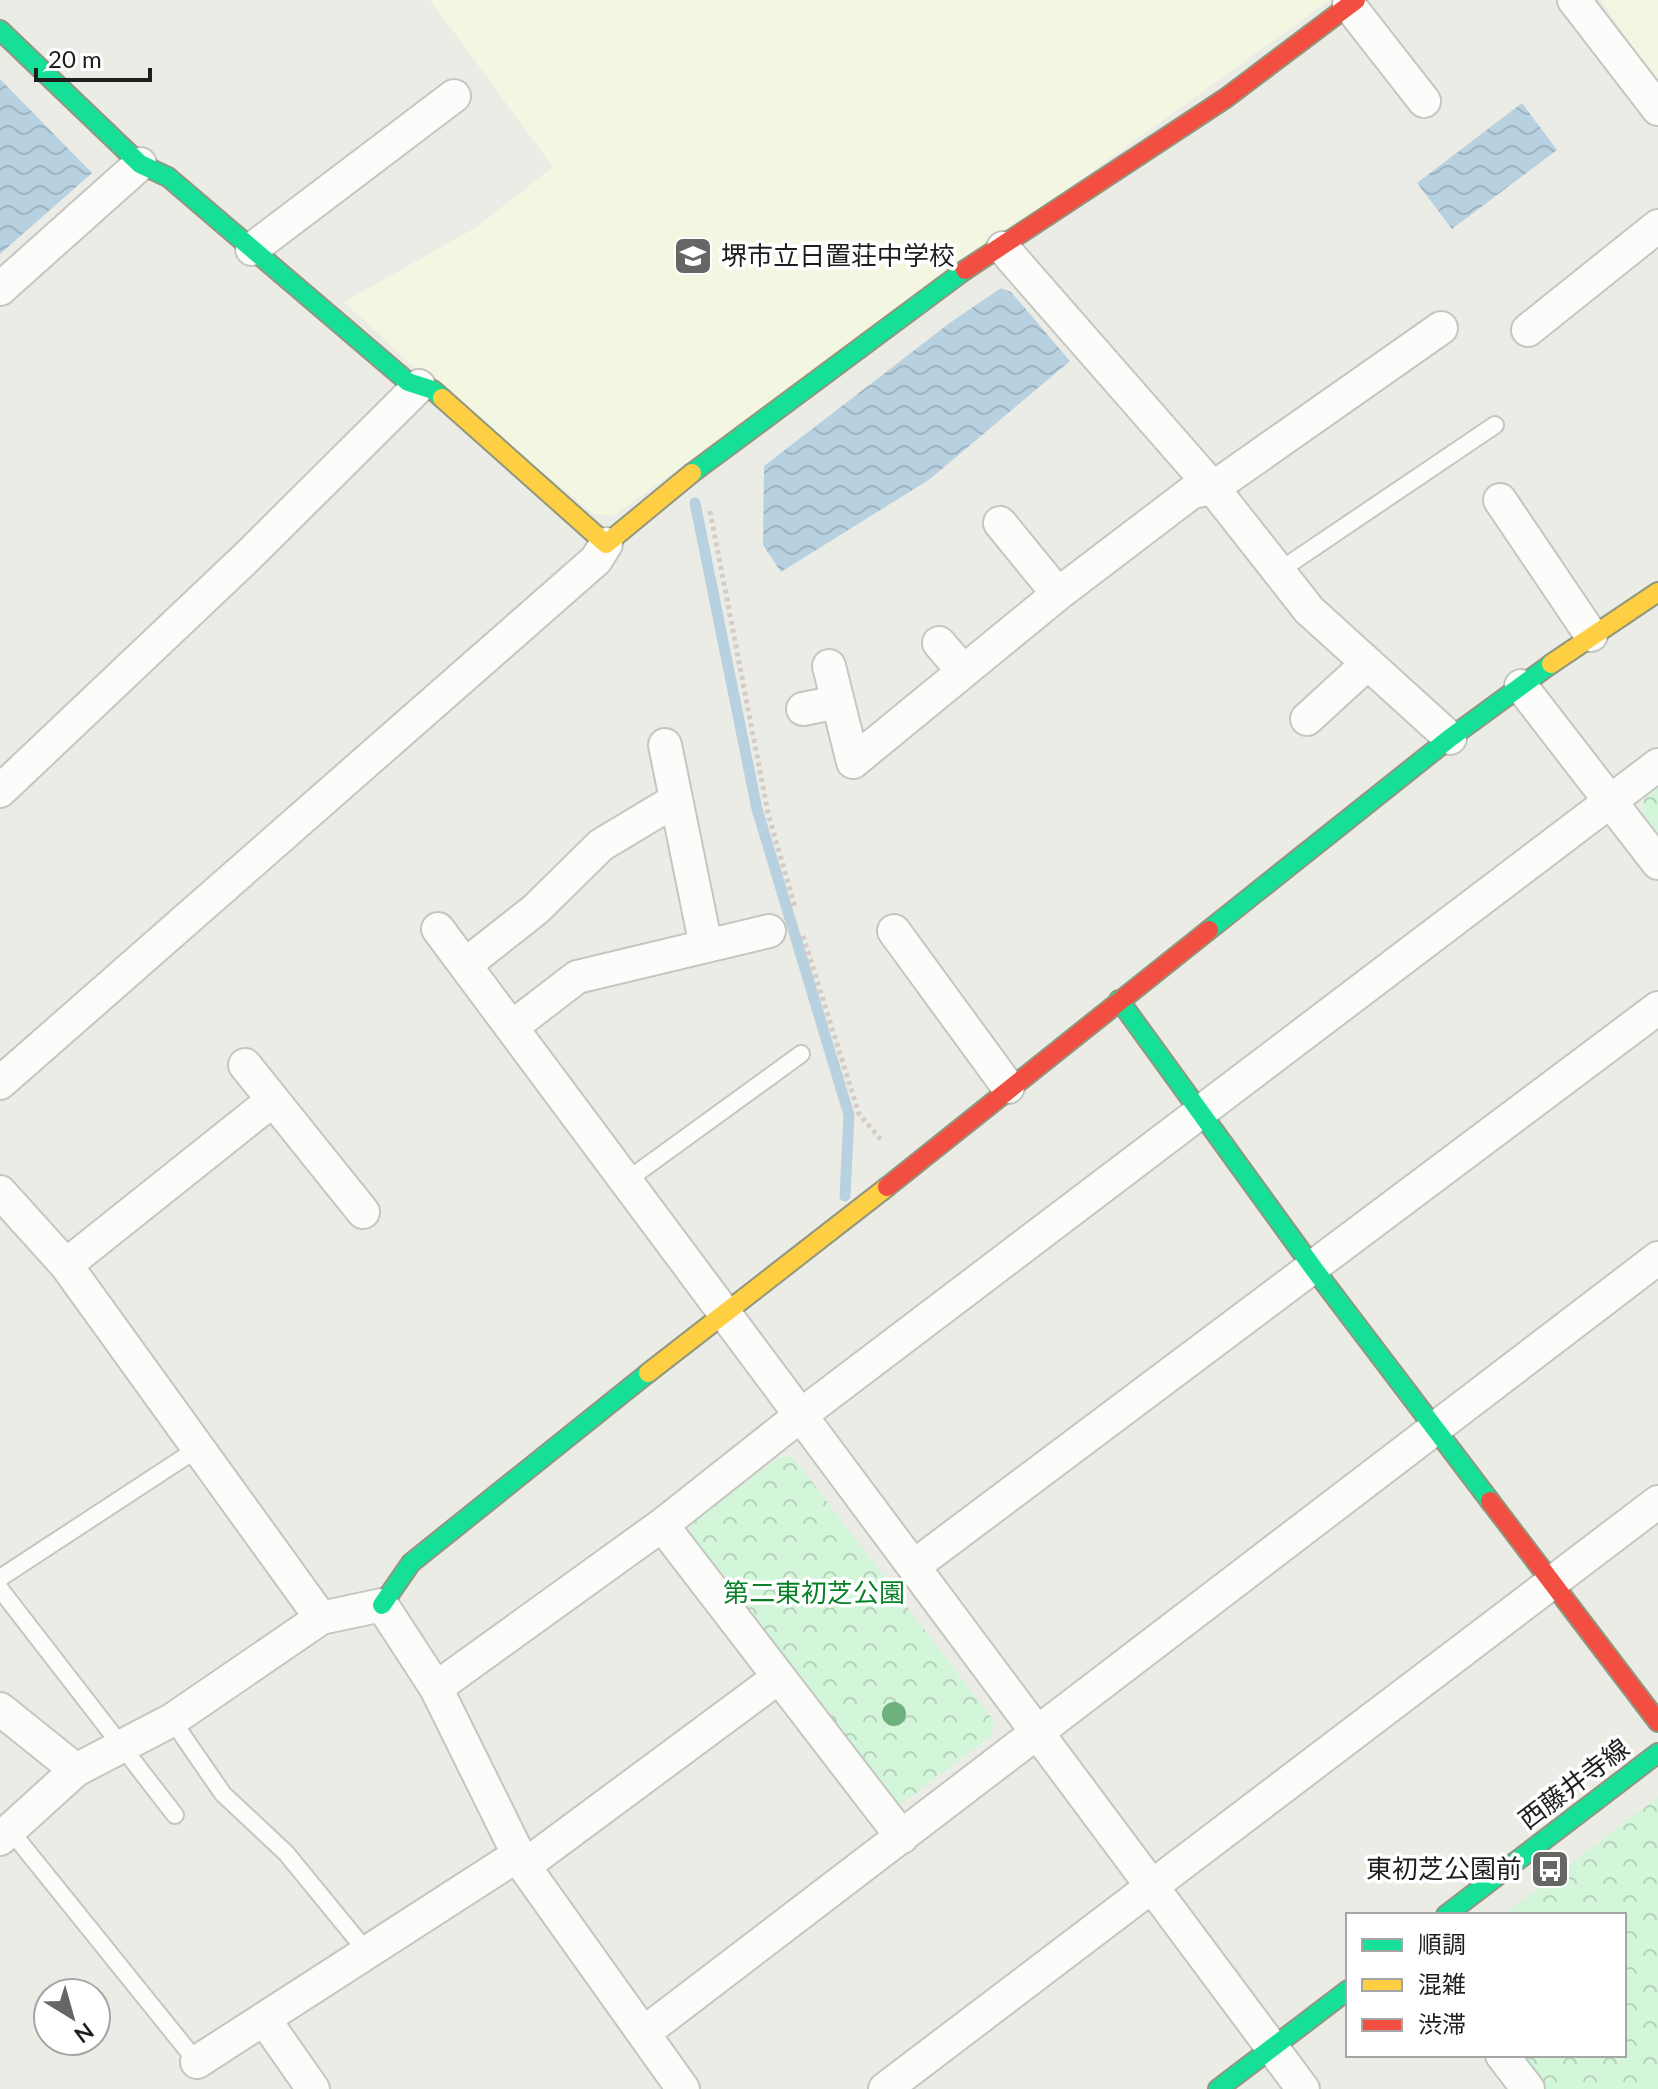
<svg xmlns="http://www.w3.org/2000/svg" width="1658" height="2089" font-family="Lato,'Noto Sans JP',sans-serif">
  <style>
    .education { fill: #f3f6e1 }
    .park { fill: url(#park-crowns) }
    .water { fill: url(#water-waves) }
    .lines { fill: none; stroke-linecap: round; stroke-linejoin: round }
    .stream { stroke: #b8d1e1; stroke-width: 11 }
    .lane-casing { stroke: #c5c5c2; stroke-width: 20 }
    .street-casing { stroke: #c5c5c2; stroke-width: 36 }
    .fast-casing { stroke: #91977e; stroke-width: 22 }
    .slow-casing { stroke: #91977e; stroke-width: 22 }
    .jam-casing { stroke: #91977e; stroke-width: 22 }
    .path { stroke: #d7cbc5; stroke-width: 5; stroke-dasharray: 4 4; stroke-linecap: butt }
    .lane { stroke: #fcfcfb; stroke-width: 16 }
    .street { stroke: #fcfcfb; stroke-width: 32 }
    .fast { stroke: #16e098; stroke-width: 18 }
    .slow { stroke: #ffcf43; stroke-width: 18 }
    .jam { stroke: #f24e42; stroke-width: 18 }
    .tree { fill: #6eb17e }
    .labels { text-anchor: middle; stroke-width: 7; stroke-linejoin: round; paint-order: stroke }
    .poi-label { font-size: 26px; fill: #1e1e1e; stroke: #fff; text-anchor: start }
    .park-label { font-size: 26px; fill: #078128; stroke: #fff }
    .street-label { font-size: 26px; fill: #1e1e1e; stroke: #fff }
  </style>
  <defs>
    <pattern id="park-crowns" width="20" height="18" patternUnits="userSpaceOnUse" patternTransform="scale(2)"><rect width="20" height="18" fill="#d3f5d9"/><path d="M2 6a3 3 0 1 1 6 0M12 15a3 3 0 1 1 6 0" fill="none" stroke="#b5d2ba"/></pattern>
    <pattern id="water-waves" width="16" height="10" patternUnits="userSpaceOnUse" patternTransform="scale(2)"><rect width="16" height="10" fill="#b8d1e1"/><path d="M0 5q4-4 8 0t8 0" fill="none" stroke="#9eb3c1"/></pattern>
  </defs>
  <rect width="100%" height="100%" fill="#ecece6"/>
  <path class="education" d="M430,0h900l-717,516 -19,-2 -170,-138 -80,-74 131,-74 78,-61z
    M1601,0h57v84l-24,-35z"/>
  <path class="park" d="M1658,788v46l-15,-20 1,-15z
    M779,1457h14l201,264 -4,16 -90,68 -13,-4 -199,-265 3,-13z
    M1658,1797v292h-115l-25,-34h106v-140h-121z"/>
  <path class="water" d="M0,79l92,94 -92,81z
    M1522,103l35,47 -105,79 -35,-46z
    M1001,288l10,4 59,69 -140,118 -149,93 -18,-27 1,-79 187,-144z"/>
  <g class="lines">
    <path class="stream" d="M695,503l62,306 92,306 -4,81"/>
    <defs>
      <path id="lane" d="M1279,571l216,-146
        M626,1181l175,-127
        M0,1578l200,-131
        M0,1589l175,226
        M172,1720l51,74 63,59 81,99
        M10,1830l187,232"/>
      <path id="street" d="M1574,0l84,109
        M1349,5l75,96
        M1003,248l210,240 96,122 141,128
        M252,249l202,-153
        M0,289l140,-125
        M1528,330l130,-104
        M1500,500l91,135
        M1000,523l58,71
        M939,643l24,28
        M829,666l24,96 205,-168 134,-102 21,-4 228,-160
        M1521,686l137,177
        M803,709l35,-7
        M1307,719l59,-54
        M665,745l41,201
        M0,791l249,-236 170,-169
        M438,929l865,1160
        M894,931l114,156
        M465,965l71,-56 65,-64 75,-45
        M512,1027l65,-50 192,-46
        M245,1065l118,147
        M0,1083l596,-523 10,-16
        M0,1192l66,73 255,353
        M66,1265l207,-165
        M662,1525l240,312
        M914,1566l744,-558
        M436,1688l226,-163 139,-110 857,-650
        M0,1709l76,61
        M0,1839l76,-69 96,-50 149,-102 61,-13 54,83 88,178 159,223
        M524,1866l255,-189
        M264,2019l49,70
        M645,2032l1013,-774
        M1502,2055l26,34
        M197,2062l321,-207
        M885,2089l773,-587"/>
      <path id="fast" d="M0,30l140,134 28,13 240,205 25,8 9,8
        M692,473l273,-203
        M1209,930l241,-192 101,-74
        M1119,1000l195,269 176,232
        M382,1605l29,-42 237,-190
        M1446,1915l212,-162
        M1218,2089l130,-99"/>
      <path id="slow" d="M442,398l164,146 86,-71
        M1551,664l107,-72
        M648,1373l239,-186"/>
      <path id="jam" d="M965,270l261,-172 130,-98
        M887,1187l322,-257
        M1490,1501l168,221"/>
    </defs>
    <use href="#lane" class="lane-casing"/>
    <use href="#street" class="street-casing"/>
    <use href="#fast" class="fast-casing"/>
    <use href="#slow" class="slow-casing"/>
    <use href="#jam" class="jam-casing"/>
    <path class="path" d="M710,511l58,302 27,94
      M803,936l56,178 23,27"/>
    <use href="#lane" class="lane"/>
    <use href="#street" class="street"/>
    <use href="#fast" class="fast"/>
    <use href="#slow" class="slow"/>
    <use href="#jam" class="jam"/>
  </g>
  <circle class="tree" cx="894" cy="1714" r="12"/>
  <defs>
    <symbol id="school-square" viewBox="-11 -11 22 22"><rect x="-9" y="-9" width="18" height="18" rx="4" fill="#666664" stroke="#fff"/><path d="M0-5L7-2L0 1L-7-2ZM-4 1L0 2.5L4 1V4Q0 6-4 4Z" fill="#fff"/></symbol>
    <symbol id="bus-square" viewBox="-11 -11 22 22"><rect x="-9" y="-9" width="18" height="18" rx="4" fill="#666664" stroke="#fff"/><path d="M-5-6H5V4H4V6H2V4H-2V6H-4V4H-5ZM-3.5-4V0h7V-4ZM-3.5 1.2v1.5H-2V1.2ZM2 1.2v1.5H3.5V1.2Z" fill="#fff"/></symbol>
  </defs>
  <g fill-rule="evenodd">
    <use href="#school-square" x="671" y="234" width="44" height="44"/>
    <use href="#bus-square" x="1528" y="1847" width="44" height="44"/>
  </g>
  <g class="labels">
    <g class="poi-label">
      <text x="721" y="265">堺市立日置荘中学校</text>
      <text x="1522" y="1878" text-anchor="end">東初芝公園前</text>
    </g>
    <g class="park-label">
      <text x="814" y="1602">第二東初芝公園</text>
    </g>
    <g class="street-label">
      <text transform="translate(1574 1784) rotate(-37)" y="9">西藤井寺線</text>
    </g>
  </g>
  <rect x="1346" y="1913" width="280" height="144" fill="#ffffff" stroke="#a5a5a5" stroke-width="2"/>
  <rect x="1362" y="1939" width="40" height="12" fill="#16e098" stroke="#a5a5a5" stroke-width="2"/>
  <text x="1418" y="1953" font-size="24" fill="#1e1e1e">順調</text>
  <rect x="1362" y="1979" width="40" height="12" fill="#ffcf43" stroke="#a5a5a5" stroke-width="2"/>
  <text x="1418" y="1993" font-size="24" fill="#1e1e1e">混雑</text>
  <rect x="1362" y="2019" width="40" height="12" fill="#f24e42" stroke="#a5a5a5" stroke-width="2"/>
  <text x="1418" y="2033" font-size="24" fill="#1e1e1e">渋滞</text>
  <g transform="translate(72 2017) rotate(143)"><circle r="38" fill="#ffffff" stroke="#a5a5a5" stroke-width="2"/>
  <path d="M0-6L14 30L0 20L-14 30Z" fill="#666664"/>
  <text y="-12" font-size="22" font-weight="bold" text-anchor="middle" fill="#1e1e1e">N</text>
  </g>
  <path d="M36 68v12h114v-12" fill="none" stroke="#1e1e1e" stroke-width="4"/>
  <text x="48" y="68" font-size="24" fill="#1e1e1e" stroke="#ffffff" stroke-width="6" paint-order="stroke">20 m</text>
</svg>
